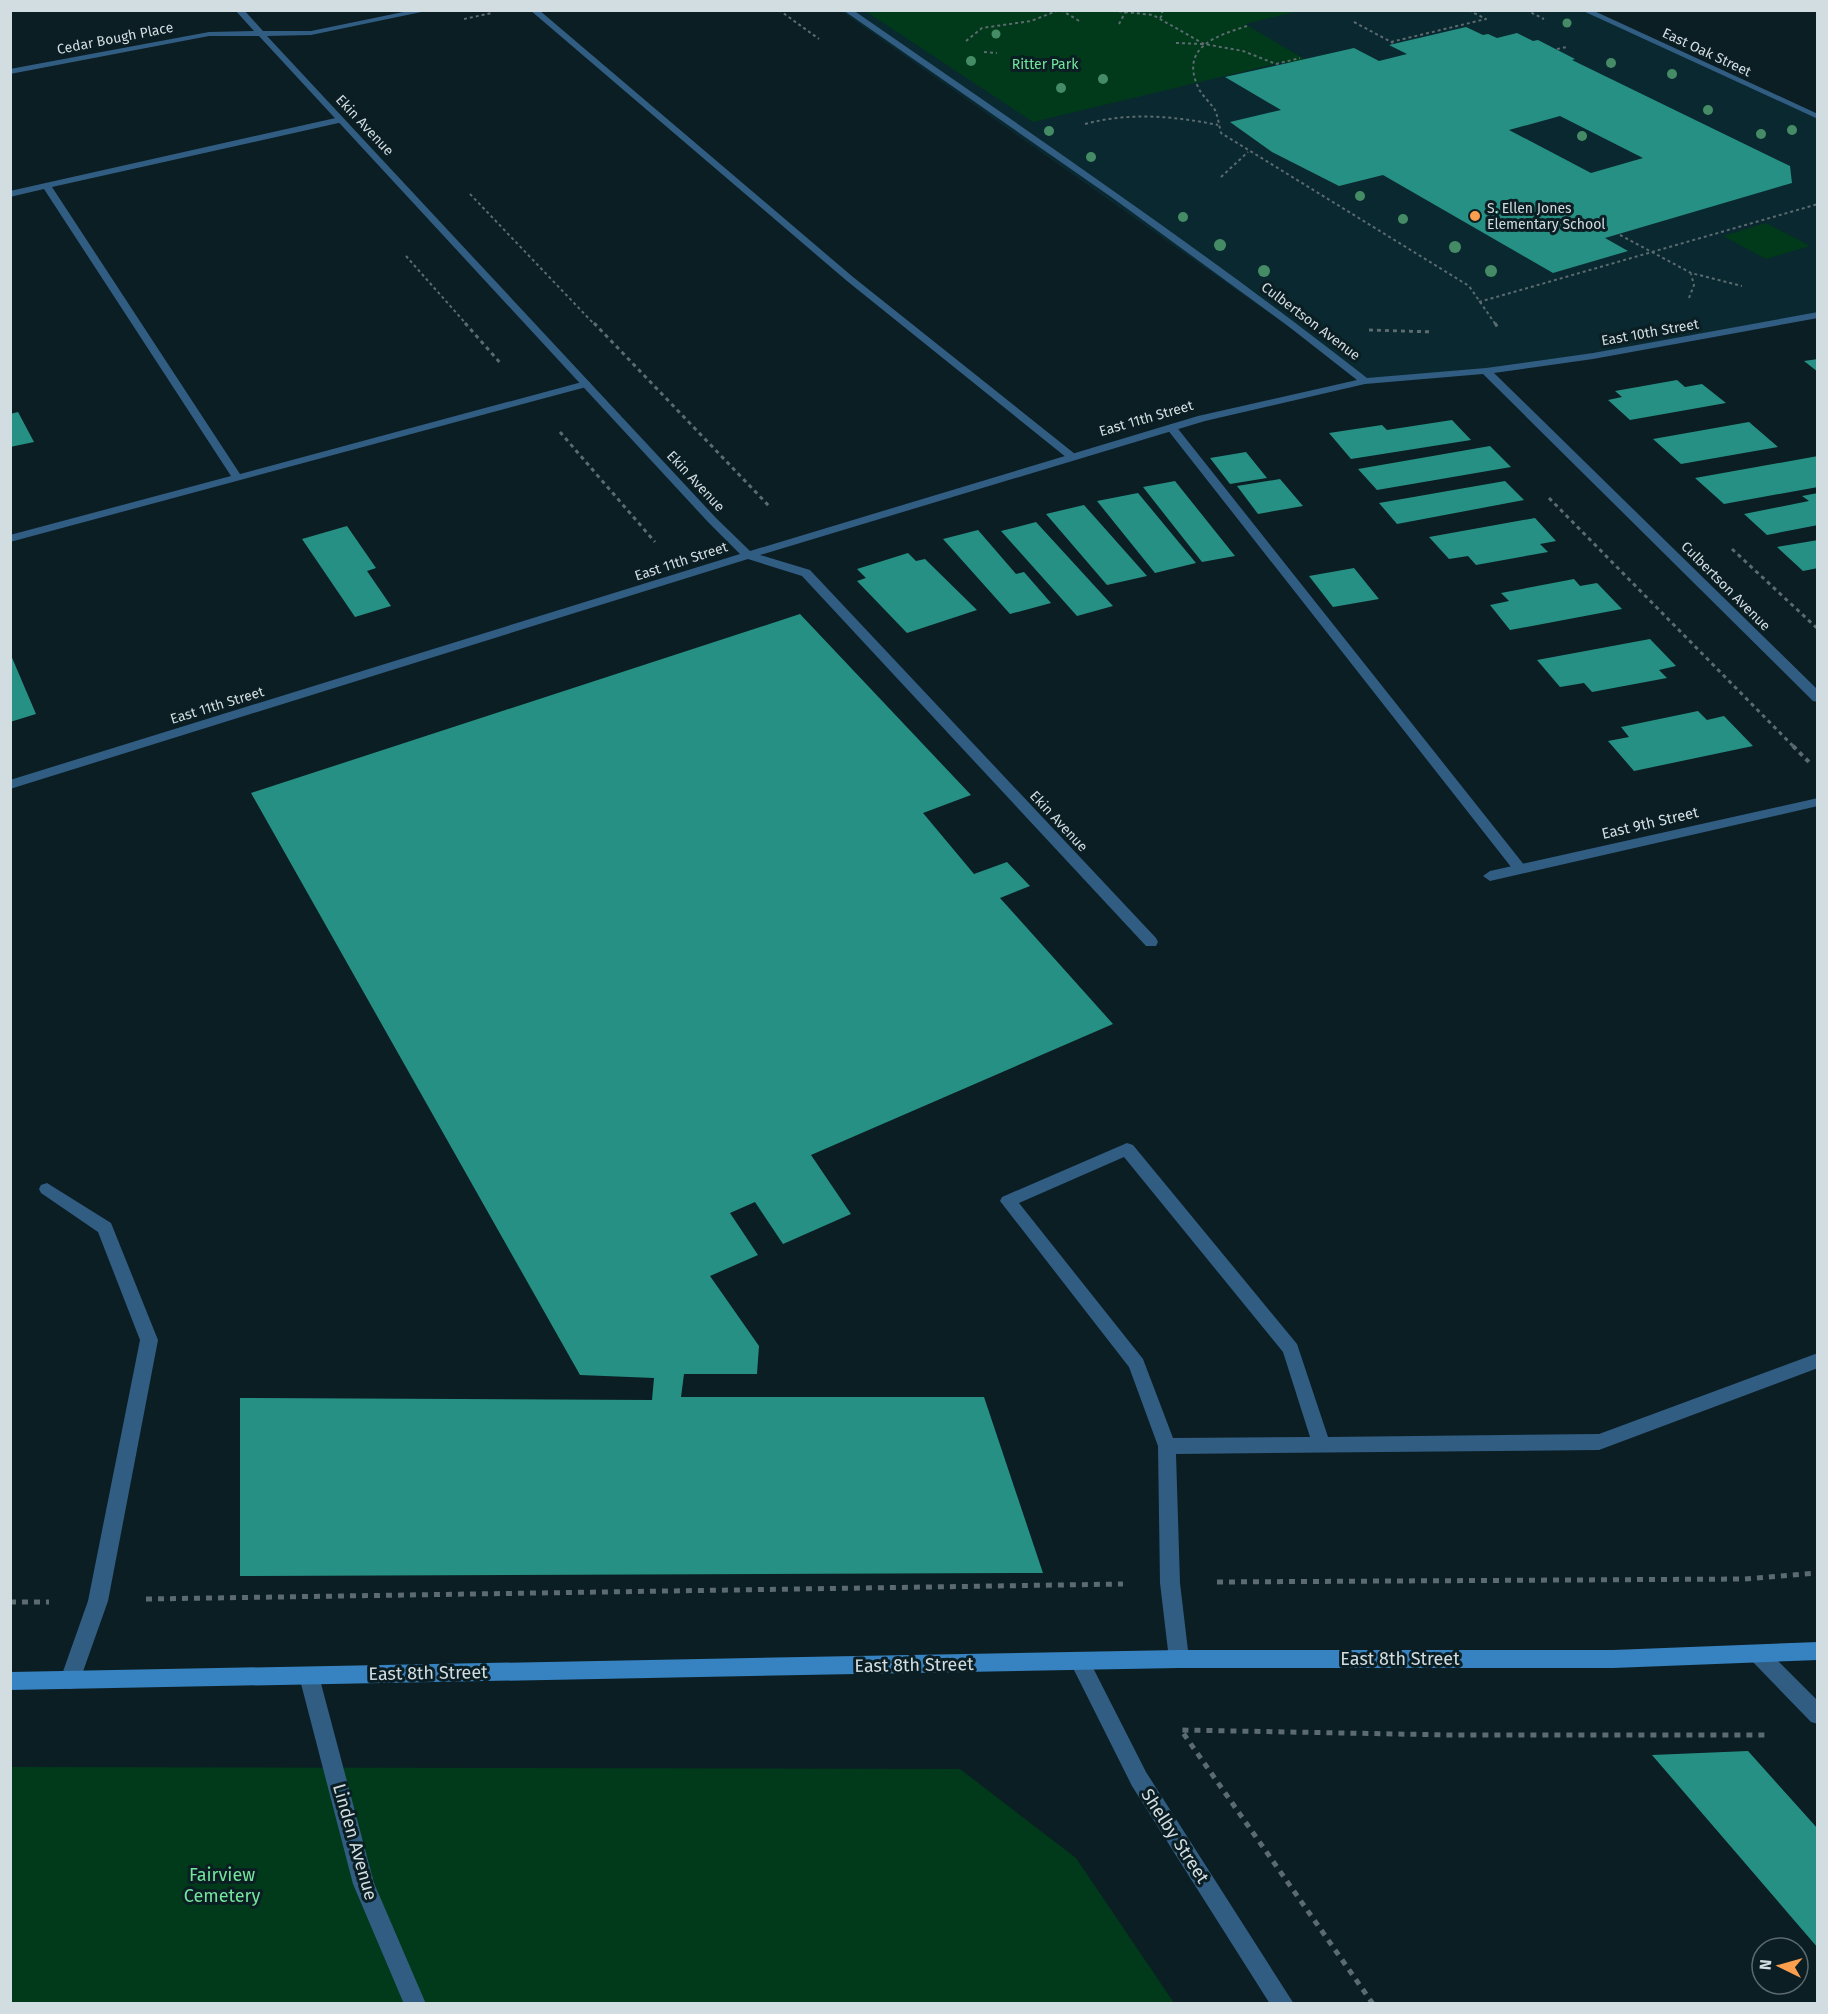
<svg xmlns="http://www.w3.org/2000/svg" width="1828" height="2014" font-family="'Fira Sans',sans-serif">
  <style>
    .built { fill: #0a282f }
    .green { fill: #003a1a }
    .building { fill: #269084; fill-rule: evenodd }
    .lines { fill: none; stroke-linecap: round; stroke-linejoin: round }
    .path-far3 { stroke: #5b6b70; stroke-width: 2; stroke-dasharray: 3 3; stroke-linecap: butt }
    .path-far2 { stroke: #5b6b70; stroke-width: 3; stroke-dasharray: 4 4; stroke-linecap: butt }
    .path-far1 { stroke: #5b6b70; stroke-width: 4; stroke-dasharray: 4.5 4.5; stroke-linecap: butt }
    .path { stroke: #5b6b70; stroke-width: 5; stroke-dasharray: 6 6; stroke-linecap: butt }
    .lane { fill: #315d83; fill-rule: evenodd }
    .street { fill: #315d83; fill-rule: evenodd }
    .secondary { fill: #3782c0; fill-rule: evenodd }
    .tree { fill: #458c66 }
    .poi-dot { fill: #fa9f4e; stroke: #0b1e23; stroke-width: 2 }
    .labels { text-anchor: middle; stroke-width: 6; stroke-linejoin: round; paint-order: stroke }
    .far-street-label { font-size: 14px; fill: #d2dde1; stroke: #0b1e23 }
    .far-park-label { font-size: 14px; fill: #74e69c; stroke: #0b1e23 }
    .far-poi-label { font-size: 14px; fill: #d2dde1; stroke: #0b1e23; text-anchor: start }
    .street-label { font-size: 15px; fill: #d2dde1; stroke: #0b1e23 }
    .near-street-label { font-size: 18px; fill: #d2dde1; stroke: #0b1e23 }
    .near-park-label { font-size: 18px; fill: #74e69c; stroke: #0b1e23 }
  </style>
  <rect width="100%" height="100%" fill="#0b1e23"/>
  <path class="built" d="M841,11h744l232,106v198l-287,50 -165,16z"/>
  <path class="green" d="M865,11h434l-54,13 61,36 -17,4 -5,-2 -251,60z
    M1766,223l44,23 -44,13 -43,-23z
    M11,1767l949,2 116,89 98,145 -1163,1z"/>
  <path class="building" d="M1466,27l17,8 5,-1 9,4 20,-5 16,8 5,-1 37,19 -3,1 218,106 2,17 -187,55 23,13 -75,22 -170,-98 -44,11 -67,-34 -42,-30 51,-12 -56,-33 129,-29 25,13 28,-7 -18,-9zM1560,116l83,42 -52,15 -82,-43z
    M1818,359v13l-14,-11z
    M1677,380l8,7 17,-3 24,19 -96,17 -22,-20 14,-3 -7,-6z
    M18,412l16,30 -24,5v-33z
    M1452,420l19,20 -120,19 -22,-26 53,-8 5,5z
    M1749,422l29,25 -97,17 -28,-25z
    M1490,446l21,21 -134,23 -19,-21z
    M1246,452l21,26 -37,6 -20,-26z
    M1818,456v31l-94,17 -29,-26z
    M1280,479l23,27 -45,8 -21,-28z
    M1175,481l60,75 -33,6 -59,-75z
    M1505,481l19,19 -127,24 -18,-21z
    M1138,493l58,70 -41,10 -58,-72z
    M1818,493v32l-51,10 -23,-21 65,-13 -7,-5z
    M1084,505l63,71 -40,9 -61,-71z
    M1535,518l21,23 -16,3 8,8 -72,13 -8,-9 -19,3 -20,-22z
    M1036,522l77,84 -36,10 -76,-85z
    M347,526l29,42 -9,3 24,35 -36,11 -53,-78z
    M978,530l38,44 8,-2 27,31 -41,11 -67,-75z
    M1818,540v28l-15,3 -26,-24z
    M908,553l8,8 9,-2 52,51 -70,23 -50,-52 9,-3 -9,-9z
    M1354,568l25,31 -46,8 -24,-31z
    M1574,579l6,7 17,-3 25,26 -112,21 -20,-25 19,-4 -8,-8z
    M800,614l171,181 -48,18 51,61 33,-12 23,24 -30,12 113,126 -302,131 40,59 -68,30 -28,-42 -25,11 28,42 -48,21 49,70 -2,28h-73l-3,23h303l59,176 -803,3v-178l412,2 2,-22 -74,-3 -329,-582z
    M1650,639l26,27 -17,4 8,8 -75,14 -8,-9 -24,4 -23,-27z
    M10,653l26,61 -26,8z
    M1698,711l9,9 17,-4 29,30 -119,25 -26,-30 21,-4 -8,-10z
    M1748,1751l70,78v119l-166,-193z"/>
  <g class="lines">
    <path class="path-far3" d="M779,10l40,29
      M1061,10l20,12
      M1107,10l46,5 51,29 39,7 33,13 24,-6
      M1526,10l18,9
      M1160,18l3,-4 -2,-4
      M464,19l28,-6
      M1354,22l39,21
      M1119,24l7,-13
      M1247,26c-31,10 -67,21 -49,61 4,9 12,15 17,23 3,7 4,15 6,23l248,153 27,39
      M966,41l16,-13 49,-7 28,-11
      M1391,42l95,-23 -18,-9
      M1176,43l27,1
      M1557,49l10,-2
      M984,52l13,1
      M1085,124c45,-12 88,-8 133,1
      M1221,177l27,-25
      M470,194l125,131
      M1620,235l71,38 51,13
      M406,256l61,69
      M1689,298l5,-13 -3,-11
      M1479,302l339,-98"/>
    <path class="path-far2" d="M465,323l37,42
      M594,323l176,184
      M1495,323l3,5
      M1369,330l64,2
      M560,432l95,110
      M1549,498l245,249
      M1732,549l86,80"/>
    <path class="path-far1" d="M1793,746l16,16"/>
    <path class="path" d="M1217,1582l527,-3 74,-6
      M146,1599l977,-15
      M10,1602h39
      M1373,2004l-192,-274 270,5h318"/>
    <path class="lane" d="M530,10h9l314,267 222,177v4h-8l-220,-177z
      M340,117l3,1v4l-291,65 188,287 342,-92h8v4l-580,156v-7l221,-59 -187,-287 -34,8v-6z
      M1171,424l4,1 350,441 2,3 -2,3h-10l-348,-443 -1,-2z
      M1127,1143l6,2 164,199 31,93 271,-3 219,-81v15l-219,82 -423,4 4,129 9,76 -3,6 -7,3 -7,-3 -3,-6 -9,-76 -2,-137 -29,-79 -129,-166 2,-4zM1124,1157l159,195 27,85 -137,1 -30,-79 -124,-156z
      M47,1183l64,40 47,117 -50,261 -28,79 -3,7 -7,2 -7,-2 -3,-7 28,-79 52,-261 -42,-108 -57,-39 -2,-4 2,-4z
      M1759,1646l7,3 52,52v23l-7,-2 -59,-61 -3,-6 3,-6z
      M309,1667l7,2 3,7 55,207 52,121h-22l-51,-120 -54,-208 3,-7z"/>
    <path class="street" d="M235,10h9l19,21h48l102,-21h18l-120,25 -44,1 449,482 34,33 448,-135 159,-36 -69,-54 -174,-127 -271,-189h10c173,120 348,238 514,368l119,-10 107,-15 225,-41v6l-225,41 -99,14 324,317v12l-5,-1 -330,-327 -118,10 -160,37 -445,134 50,15 346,368 2,4 -2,4h-10l-344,-370 -54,-17 -738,230v-9l730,-226 -32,-32 -449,-486h-50l-199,38v-5l199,-37 45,-1z
      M1581,10h11l226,104v5z
      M1818,798v8l-328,75 -7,-5 7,-5z
      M1080,1653l7,3 59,116 148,232h-24l-138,-218 -62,-124 3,-6z"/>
    <path class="secondary" d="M1818,1642v18l-205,8h-434l-1169,22v-18l1169,-22h434z"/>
  </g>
  <g class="tree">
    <circle cx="1567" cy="23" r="4.5"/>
    <circle cx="996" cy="34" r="4.5"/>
    <circle cx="971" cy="61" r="5"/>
    <circle cx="1611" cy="63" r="5"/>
    <circle cx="1672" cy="74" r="5"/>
    <circle cx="1103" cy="79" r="5"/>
    <circle cx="1061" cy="88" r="5"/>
    <circle cx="1708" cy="110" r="5"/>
    <circle cx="1792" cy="130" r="5"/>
    <circle cx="1049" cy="131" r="5"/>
    <circle cx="1761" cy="134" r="5"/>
    <circle cx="1582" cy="136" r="5"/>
    <circle cx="1091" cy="157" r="5"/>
    <circle cx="1360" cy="196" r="5"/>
    <circle cx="1183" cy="217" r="5"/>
    <circle cx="1403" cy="219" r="5"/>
    <circle cx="1220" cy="245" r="6"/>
    <circle cx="1455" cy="247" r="6"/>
    <circle cx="1264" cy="271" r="6"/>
    <circle cx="1491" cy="271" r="6"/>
  </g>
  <circle class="poi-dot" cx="1475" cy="216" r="6"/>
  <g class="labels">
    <g class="far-street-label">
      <text transform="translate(115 38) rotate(-11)" y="5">Cedar Bough Place</text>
      <text transform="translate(1707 52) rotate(25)" y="5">East Oak Street</text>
      <text transform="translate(365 125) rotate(47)" y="5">Ekin Avenue</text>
      <text transform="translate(1311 321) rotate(37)" y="5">Culbertson Avenue</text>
      <text transform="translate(1650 332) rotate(-10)" y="5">East 10th Street</text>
      <text transform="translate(1146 418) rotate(-16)" y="5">East 11th Street</text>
      <text transform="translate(696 481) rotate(47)" y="5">Ekin Avenue</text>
      <text transform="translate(681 561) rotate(-18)" y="5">East 11th Street</text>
      <text transform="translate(1726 586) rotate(45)" y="5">Culbertson Avenue</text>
      <text transform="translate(217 705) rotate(-17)" y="5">East 11th Street</text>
      <text transform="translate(1059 821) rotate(47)" y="5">Ekin Avenue</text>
    </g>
    <g class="far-park-label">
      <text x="1045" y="69">Ritter Park</text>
    </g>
    <g class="far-poi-label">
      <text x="1487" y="213">S. Ellen Jones<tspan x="1487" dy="16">Elementary School</tspan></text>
    </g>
    <g class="street-label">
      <text transform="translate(1650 823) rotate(-13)" y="5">East 9th Street</text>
    </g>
    <g class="near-street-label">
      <text x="1400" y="1665">East 8th Street</text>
      <text transform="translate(914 1665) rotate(-1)" y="6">East 8th Street</text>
      <text transform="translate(428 1673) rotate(-1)" y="6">East 8th Street</text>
      <text transform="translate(1175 1836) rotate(57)" y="6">Shelby Street</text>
      <text transform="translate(355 1842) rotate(74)" y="6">Linden Avenue</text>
    </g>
    <g class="near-park-label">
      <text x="222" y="1881">Fairview<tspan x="222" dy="21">Cemetery</tspan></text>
    </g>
  </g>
  <rect width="1828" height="2014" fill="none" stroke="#d2dde1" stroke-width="24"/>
  <g transform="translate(1780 1966) rotate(275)"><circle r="28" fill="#0b1e23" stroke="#5b6a6f" stroke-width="1.5"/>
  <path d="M0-4.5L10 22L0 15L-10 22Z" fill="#fa9f4e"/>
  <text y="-9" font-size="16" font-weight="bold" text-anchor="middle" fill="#d2dde1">N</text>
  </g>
</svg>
